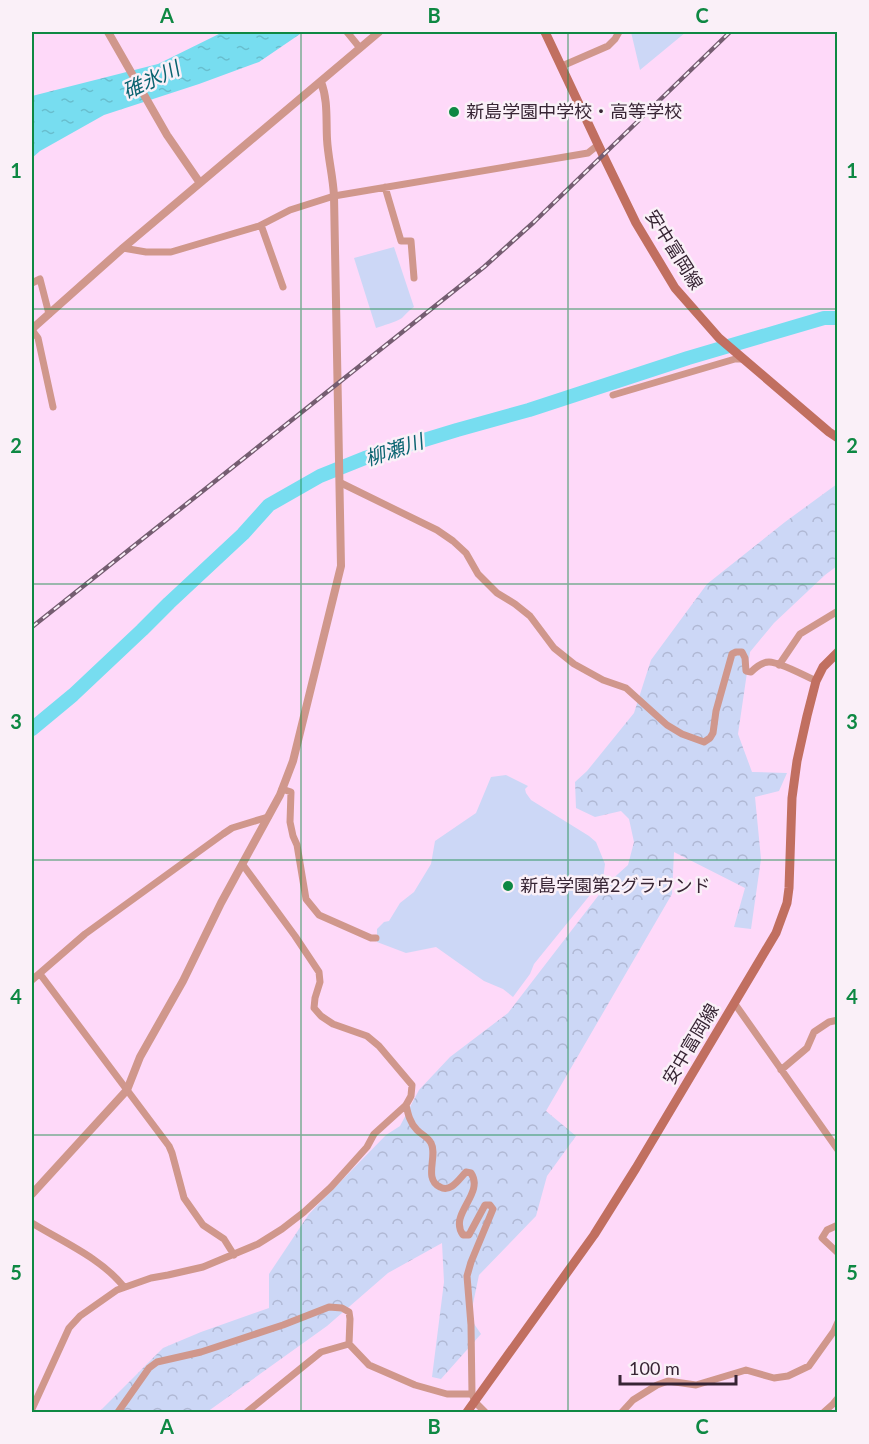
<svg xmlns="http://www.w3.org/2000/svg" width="869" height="1444" font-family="Lato,'Noto Sans JP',sans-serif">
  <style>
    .forest { fill: url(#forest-crowns) }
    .pitch { fill: #ccd7f6 }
    .water { fill: url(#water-ripples) }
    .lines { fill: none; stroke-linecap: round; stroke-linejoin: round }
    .river { stroke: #77ddf0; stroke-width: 14 }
    .minor { stroke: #d0978c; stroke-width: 7 }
    .tertiary { stroke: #d0978c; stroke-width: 8 }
    .secondary { stroke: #c16f60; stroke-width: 9 }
    .rail-casing { stroke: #755d71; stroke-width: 4.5 }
    .rail { stroke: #faf0f8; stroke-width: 2; stroke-dasharray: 7; stroke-linecap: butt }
    .grid { fill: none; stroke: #0e8843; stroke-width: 1.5; stroke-opacity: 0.55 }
    .poi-dot { fill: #0e8843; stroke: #faf0f8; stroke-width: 2 }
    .labels { text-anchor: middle; stroke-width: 5; stroke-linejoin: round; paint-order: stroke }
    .poi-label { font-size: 18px; fill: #372534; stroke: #faf0f8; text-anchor: start }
    .street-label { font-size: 18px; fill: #372534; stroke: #faf0f8 }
    .water-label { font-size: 20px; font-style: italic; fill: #096370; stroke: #faf0f8 }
    .neatline { fill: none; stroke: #0e8843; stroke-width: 2 }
    .grid-label { font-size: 20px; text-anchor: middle; font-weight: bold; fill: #0e8843 }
  </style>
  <defs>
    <pattern id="forest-crowns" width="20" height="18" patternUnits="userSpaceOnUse" patternTransform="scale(1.5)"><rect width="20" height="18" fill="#ccd7f6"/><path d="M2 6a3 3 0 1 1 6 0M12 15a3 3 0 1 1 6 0" fill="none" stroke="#b0b8d4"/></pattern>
    <pattern id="water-ripples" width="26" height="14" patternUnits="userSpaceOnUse" patternTransform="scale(1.5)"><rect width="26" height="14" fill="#77ddf0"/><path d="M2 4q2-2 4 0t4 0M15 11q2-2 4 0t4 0" fill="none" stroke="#68bece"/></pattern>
  </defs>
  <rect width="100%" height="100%" fill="#fed9f9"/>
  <path class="forest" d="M837,484v82l-12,9 -51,48 -24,29 -12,82 14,38 35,1 -8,18 -24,6 6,62 -10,70 -17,-2 11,-39 -71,-36 -2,42 -126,217 30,25 -29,40 -11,40 -57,59 -9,43 11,16 -40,45 -9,-2 12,-95 -2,-39 -54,30 -61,53 -120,86h-108l64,-64 38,-16 68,-24v-34l40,-60 77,-79 14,-9 19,-36 31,-33 58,-44 100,-130 20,-18 6,-23 -5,-23 -8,-8 -26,6 -19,-9 -1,-26 12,-11 47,-58 17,-53 56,-76 78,-62z"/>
  <path class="pitch" d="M631,32h55l-46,38z
    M394,247l20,60c-5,3 -8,7 -12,11 -8,5 -18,7 -26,10l-22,-70z
    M506,775l22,11 -3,3 1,4 5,7 58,36 7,6 9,22 -2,15 -69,85 -4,10 -17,23 -10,-8 -19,-8 -48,-34 -30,6 -29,-11v-13l7,-7 5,-1 11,-18 14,-11 17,-28 4,-23 41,-28 15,-36z"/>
  <path class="water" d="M223,32h80l-44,30 -60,22 -95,31 -64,36 -8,7v-62l126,-32z"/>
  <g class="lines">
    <path class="river" d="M32,729l41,-34 69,-65 27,-27 74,-69 26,-29 51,-29 45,-18 92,-28 72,-20 159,-52 136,-40h14"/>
    <path class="minor" d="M347,32l13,16
      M562,66l46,-20 7,-7 4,-7
      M385,187l16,54h10l3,37
      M261,225l22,62
      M123,248l23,4h25l88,-26 31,-16 44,-14 254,-43 10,-8
      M32,283l8,-4 9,35
      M32,330l6,8 15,69
      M613,395l122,-36h7
      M341,483l96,47 16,11 13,12 12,21 19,19 18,11 15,12 24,32 20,16 29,16 23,8 41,37 15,9 22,8 6,-4 3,-5 3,-22 16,-57 4,-2h6l3,6 1,13 5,1c5,-5 11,-10 18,-10 10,0 37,14 47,19
      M779,665l21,-31 38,-23
      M282,789l9,3 -1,30 3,14 4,9 9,54 13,16 52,23h5
      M40,974l129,172 3,7 12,45 19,27 21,14 10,16
      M32,980l53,-46 138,-100 9,-6 36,-11
      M735,1004l103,146
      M781,1070l26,-22 7,-16 15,-10 9,-2
      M406,1105c2,9 4,18 11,25 5,5 11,7 14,13 7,13 -8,36 9,44 11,6 19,-8 26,-15l5,1c14,21 -23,41 -8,62h6l2,-4 14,-26h5l3,4 -22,53 -4,14 4,49 1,69 3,8 10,10
      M32,1223c31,19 69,35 92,64
      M838,1225l-11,5 -5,8 16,15
      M32,1409l37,-81 11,-12 37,-26 34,-12 17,-3 35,-8 55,-23 24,-15 22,-17 27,-25 36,-40 7,-13 32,-29 5,-9 1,-11 -33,-39 -12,-10 -34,-12 -12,-8 -7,-8 1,-10 5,-16 -1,-10 -24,-36 -52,-71
      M118,1412l31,-44 8,-6 44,-10 82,-27 46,-18 13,1 7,4 1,7 -1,25 20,21 46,20 32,9h25
      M247,1412l74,-60 28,-8
      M622,1412l11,-12 24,-15 11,-4 28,4 50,-15 28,8 14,-2 21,-10 25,-35 4,-9
      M824,1412l9,-8 5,-6"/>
    <path class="tertiary" d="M108,32l59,103 33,48
      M32,329l91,-81 256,-216
      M32,1194l95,-104 13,-33 43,-76 38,-78 59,-108 13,-34 48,-195 -7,-370c-1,-20 -6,-38 -7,-57 -1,-20 1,-39 -6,-57"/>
    <path class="secondary" d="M545,32l58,123 33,68 39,65 44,50 110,94 9,6
      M467,1412l127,-177 42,-67 140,-235 11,-30 2,-15 3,-90 5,-37 10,-45 9,-35 7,-14 15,-15"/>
    <defs>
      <path id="rail" d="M32,627l452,-360 50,-45 196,-190"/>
    </defs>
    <use href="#rail" class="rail-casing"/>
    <use href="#rail" class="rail"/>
  </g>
  <path class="grid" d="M301,32v1380M568,32v1380M32,309h806M32,584h806M32,860h806M32,1135h806"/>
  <g class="poi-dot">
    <circle cx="454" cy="112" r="6"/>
    <circle cx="508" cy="886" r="6"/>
  </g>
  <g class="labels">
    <g class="poi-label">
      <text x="466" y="118">新島学園中学校・高等学校</text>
      <text x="520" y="892">新島学園第2グラウンド</text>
    </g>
    <g class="street-label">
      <text transform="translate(674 250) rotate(58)" y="6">安中富岡線</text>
      <text transform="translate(691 1044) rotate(-59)" y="6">安中富岡線</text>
    </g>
    <g class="water-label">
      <text transform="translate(151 80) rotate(-25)" y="7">碓氷川</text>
      <text transform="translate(394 450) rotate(-18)" y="7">柳瀬川</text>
    </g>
  </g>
  <rect width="869" height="1444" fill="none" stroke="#faf0f8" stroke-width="66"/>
  <path d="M620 1375v9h116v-9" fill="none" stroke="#372534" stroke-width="3"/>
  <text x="629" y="1375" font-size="18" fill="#372534" stroke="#faf0f8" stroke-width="4.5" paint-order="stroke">100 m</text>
  <rect x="33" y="33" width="803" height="1378" class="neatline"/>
  <g class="grid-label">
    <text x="167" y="23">A</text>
    <text x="434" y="23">B</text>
    <text x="702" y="23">C</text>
    <text x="16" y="178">1</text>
    <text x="852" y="178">1</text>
    <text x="16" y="453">2</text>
    <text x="852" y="453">2</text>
    <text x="16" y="729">3</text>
    <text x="852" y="729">3</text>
    <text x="16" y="1004">4</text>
    <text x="852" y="1004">4</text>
    <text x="16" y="1280">5</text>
    <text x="852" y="1280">5</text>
    <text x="167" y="1434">A</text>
    <text x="434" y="1434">B</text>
    <text x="702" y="1434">C</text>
  </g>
</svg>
